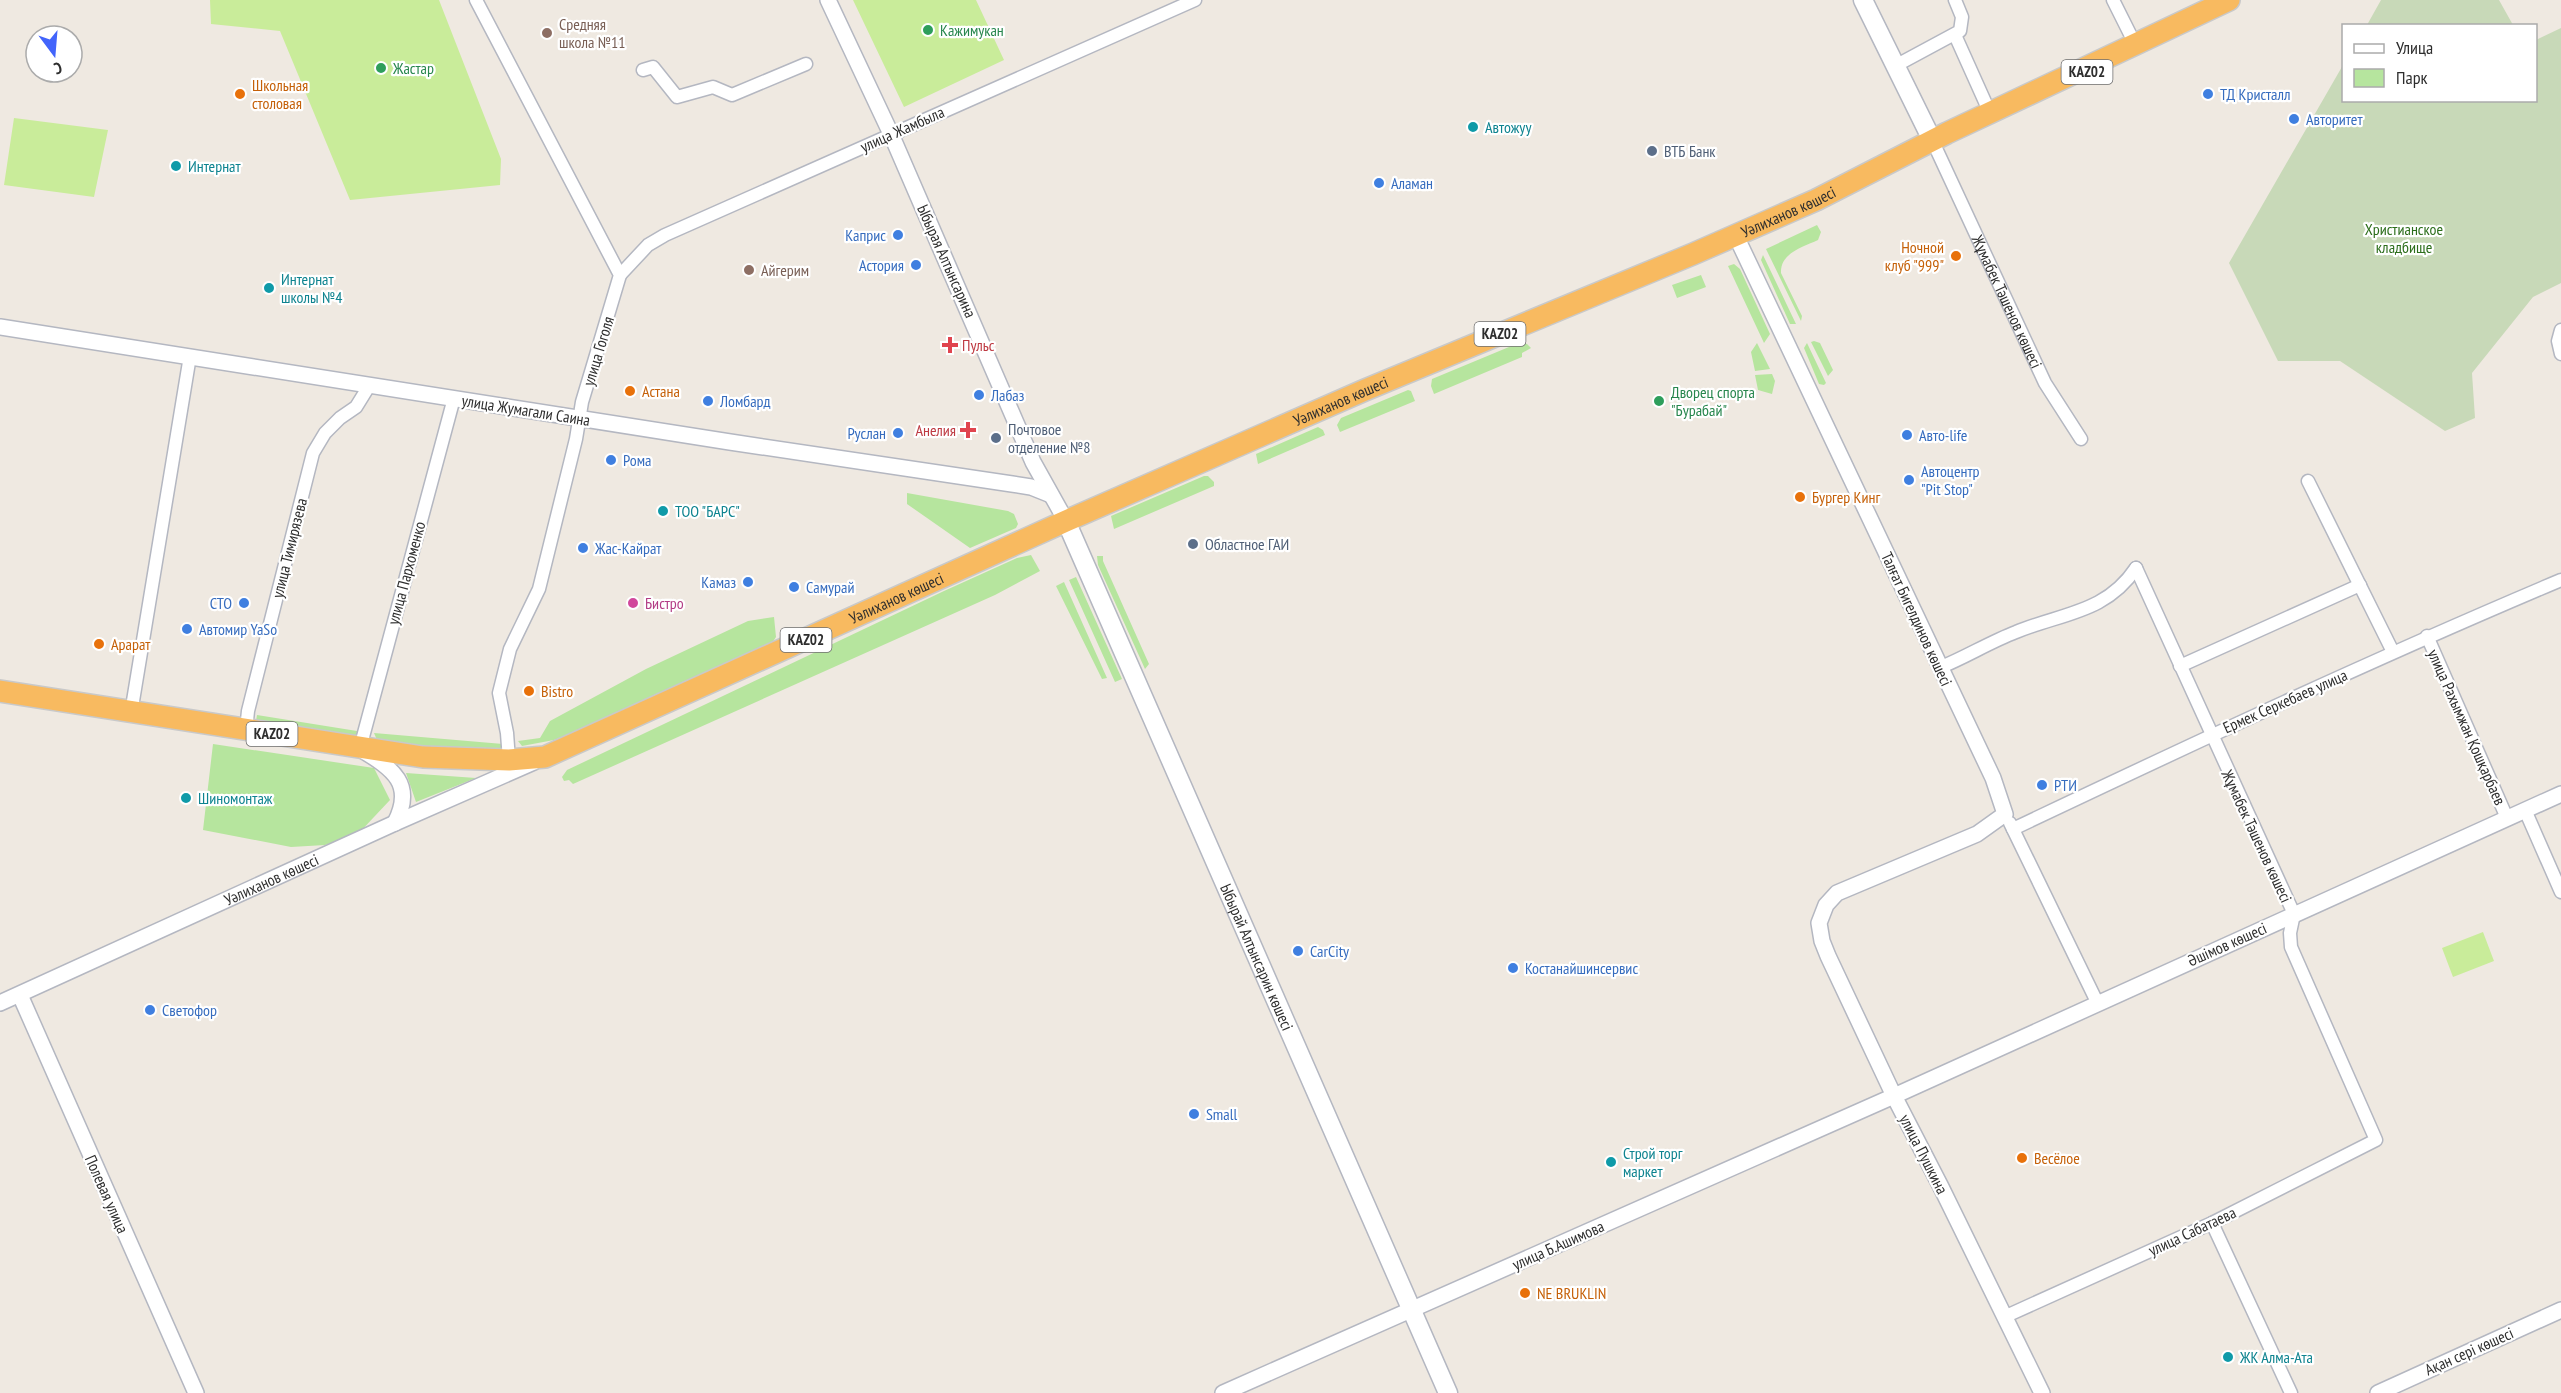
<svg xmlns="http://www.w3.org/2000/svg" width="2561" height="1393" font-family="'PT Sans Narrow',sans-serif">
  <style>
    .green { fill: #b6e59e }
    .cemetery { fill: #c8d9b8 }
    .pitch { fill: #c9ec9a }
    .lines { fill: none; stroke-linecap: round; stroke-linejoin: round }
    .minor-casing { stroke: #b4b7c1; stroke-width: 15 }
    .tertiary-casing { stroke: #b4b7c1; stroke-width: 18 }
    .secondary-casing { stroke: #b4b7c1; stroke-width: 21 }
    .trunk-casing { stroke: #c9c9c9; stroke-width: 24 }
    .minor { stroke: #fff; stroke-width: 12 }
    .tertiary { stroke: #fff; stroke-width: 15 }
    .secondary { stroke: #fff; stroke-width: 18 }
    .trunk { stroke: #f8ba60; stroke-width: 21 }
    .leisure-dot { fill: #2e9e5b; stroke: #fff; stroke-width: 2 }
    .education-dot { fill: #8d6e63; stroke: #fff; stroke-width: 2 }
    .food-dot { fill: #e8710a; stroke: #fff; stroke-width: 2 }
    .shop-dot { fill: #3f7fe0; stroke: #fff; stroke-width: 2 }
    .culture-dot { fill: #0f9aa8; stroke: #fff; stroke-width: 2 }
    .service-dot { fill: #5c6f8a; stroke: #fff; stroke-width: 2 }
    .health-dot { fill: #e0444e; stroke: #fff; stroke-width: 2 }
    .hotel-dot { fill: #d1479c; stroke: #fff; stroke-width: 2 }
    .labels { text-anchor: middle; stroke-width: 4.5; stroke-linejoin: round; paint-order: stroke }
    .shield { fill: #fff; stroke: #6d6d6d; stroke-width: 1.5 }
    .shield-label { font-size: 15px; font-weight: bold; fill: #2e2e2e }
    .education-label { font-size: 16px; fill: #785e54; stroke: #fff; text-anchor: start }
    .leisure-label { font-size: 16px; fill: #27864d; stroke: #fff; text-anchor: start }
    .food-label { font-size: 16px; fill: #c56008; stroke: #fff; text-anchor: start }
    .shop-label { font-size: 16px; fill: #366cbe; stroke: #fff; text-anchor: start }
    .culture-label { font-size: 16px; fill: #0d838f; stroke: #fff; text-anchor: start }
    .street-label { font-size: 16px; fill: #2e2e2e; stroke: #fff }
    .service-label { font-size: 16px; fill: #4e5e75; stroke: #fff; text-anchor: start }
    .park-label { font-size: 16px; fill: #2c6e1b; stroke: #fff }
    .health-label { font-size: 16px; fill: #be3a42; stroke: #fff; text-anchor: start }
    .hotel-label { font-size: 16px; fill: #b23c85; stroke: #fff; text-anchor: start }
  </style>
  <rect width="100%" height="100%" fill="#efe9e1"/>
  <path class="green" d="M1817,225l4,7 -3,8c-15,7 -38,13 -37,33l21,43 -1,5 -35,-72z
    M1763,255l33,69h-6l-29,-64z
    M1734,264l6,5 30,65 -6,9 -36,-77z
    M1701,275l5,12 -29,11 -5,-13z
    M1814,341l6,2 13,27 -5,6 -17,-34z
    M1521,342l6,2 4,4 -9,5v4l-88,37 -3,-8 1,-7z
    M1757,343l13,26 -15,2 -4,-19z
    M1807,343l19,40 -2,2 -5,-1 -15,-36z
    M1772,374l3,7 -3,13 -14,-4 -3,-15z
    M1408,390l3,1 4,10 -75,31 -3,-7 4,-7z
    M1318,427l5,3 2,5 -67,29 -2,-10z
    M1204,476h4l6,6v4l-100,43 -3,-13z
    M907,493l101,18 6,3 4,10 -2,4 -46,20 -63,-44z
    M1031,555l9,16 -45,24 -422,189 -4,-4 -5,1 -2,-4 5,-7 377,-179 73,-33z
    M1097,556h6v5l46,103 -4,5 -47,-104z
    M1076,577l46,102 -7,3 -46,-102z
    M1064,582l43,96 -5,1 -46,-93z
    M774,617l2,20 -4,6 -176,83 -42,14 -32,6 -4,-5 22,-3 10,-17 96,-52 102,-48z
    M257,715l100,16 -1,8 -100,-18z
    M374,733l129,11v3c-11,10 -102,-2 -122,-4l-4,-3z
    M213,744l161,24 16,32 -32,34 -33,11 -34,2 -88,-17z
    M406,773l70,5 -60,24z"/>
  <path class="cemetery" d="M2381,0h118l14,25h-146z
    M2561,28v255l-28,14 -61,76 3,45 -30,13 -105,-70h-62l-49,-98 114,-198 1,35h192v-60z"/>
  <path class="pitch" d="M210,0h229l62,159 -1,26 -150,15 -70,-169 -69,-7z
    M853,0h123l28,60 -100,47z
    M14,118l94,12 -14,67 -90,-12z
    M2483,932l11,29 -41,16 -11,-29z"/>
  <g class="lines">
    <defs>
      <g id="minor">
        <path d="M476,0l144,275 -38,127 -6,37 -37,150 -29,60 -11,44 8,40 2,27"/>
        <path d="M2113,0l22,44"/>
        <path d="M1955,35l35,78"/>
        <path d="M1895,66l65,-35 2,-14 -7,-17"/>
        <path d="M643,70l10,-3 24,30 36,-10 19,8 74,-31"/>
        <path id="s1" d="M1933,142l112,241 36,56"/>
        <path d="M620,275l28,-30 17,-10 530,-235"/>
        <path d="M2561,330l-3,11 3,13"/>
        <path d="M2308,481l85,171"/>
        <path d="M2427,636l80,182"/>
        <path d="M2180,666l180,-81"/>
        <path d="M1939,668c27,-11 51,-26 77,-36 46,-19 90,-19 120,-64"/>
        <path d="M131,713l59,-357"/>
        <path d="M246,730l2,-19 65,-258 12,-20 15,-15 16,-11 13,-21"/>
        <path d="M360,748l94,-350"/>
        <path d="M2525,810l36,82"/>
        <path d="M2010,823l87,179"/>
        <path d="M2013,829c181,-86 363,-171 548,-249"/>
        <path d="M2212,1223l79,170"/>
        <path d="M2004,1317l208,-94 164,-83 -85,-193 -1,-14 4,-19 -158,-346"/>
      </g>
      <g id="tertiary">
        <path d="M828,0l63,134 142,328 33,59"/>
        <path d="M1736,236l257,542 12,36 -28,20 -140,59 -11,12 -7,18 3,18 6,15 66,140 47,91 101,206"/>
        <path d="M0,327l730,115 282,42 19,3 20,8"/>
        <path d="M362,750c31,19 53,34 33,73"/>
        <path d="M20,995l176,398"/>
        <path id="s2" d="M0,1003l395,-180 139,-61"/>
        <path d="M1223,1393l671,-297 667,-302"/>
        <path d="M2378,1393l183,-83"/>
      </g>
      <g id="secondary">
        <path d="M1863,0l70,142"/>
        <path id="s3" d="M1066,521l382,872"/>
      </g>
      <g id="trunk">
        <path id="s4" d="M0,691l423,66 86,3 36,-3 521,-236 299,-131 328,-136 123,-54 131,-67 282,-133"/>
      </g>
    </defs>
    <use href="#minor" class="minor-casing"/>
    <use href="#tertiary" class="tertiary-casing"/>
    <use href="#secondary" class="secondary-casing"/>
    <use href="#trunk" class="trunk-casing"/>
    <use href="#minor" class="minor"/>
    <use href="#tertiary" class="tertiary"/>
    <use href="#secondary" class="secondary"/>
    <use href="#trunk" class="trunk"/>
  </g>
  <g class="leisure-dot">
    <circle cx="928" cy="30" r="6"/>
    <circle cx="381" cy="68" r="6"/>
    <circle cx="1659" cy="401" r="6"/>
  </g>
  <g class="education-dot">
    <circle cx="547" cy="33" r="6"/>
    <circle cx="749" cy="270" r="6"/>
  </g>
  <g class="food-dot">
    <circle cx="240" cy="94" r="6"/>
    <circle cx="1956" cy="256" r="6"/>
    <circle cx="630" cy="391" r="6"/>
    <circle cx="1800" cy="497" r="6"/>
    <circle cx="99" cy="644" r="6"/>
    <circle cx="529" cy="691" r="6"/>
    <circle cx="2022" cy="1158" r="6"/>
    <circle cx="1525" cy="1293" r="6"/>
  </g>
  <g class="shop-dot">
    <circle cx="2208" cy="94" r="6"/>
    <circle cx="2294" cy="119" r="6"/>
    <circle cx="1379" cy="183" r="6"/>
    <circle cx="898" cy="235" r="6"/>
    <circle cx="916" cy="265" r="6"/>
    <circle cx="979" cy="395" r="6"/>
    <circle cx="708" cy="401" r="6"/>
    <circle cx="898" cy="433" r="6"/>
    <circle cx="1907" cy="435" r="6"/>
    <circle cx="611" cy="460" r="6"/>
    <circle cx="1909" cy="480" r="6"/>
    <circle cx="583" cy="548" r="6"/>
    <circle cx="748" cy="582" r="6"/>
    <circle cx="794" cy="587" r="6"/>
    <circle cx="244" cy="603" r="6"/>
    <circle cx="187" cy="629" r="6"/>
    <circle cx="2042" cy="785" r="6"/>
    <circle cx="1298" cy="951" r="6"/>
    <circle cx="1513" cy="968" r="6"/>
    <circle cx="150" cy="1010" r="6"/>
    <circle cx="1194" cy="1114" r="6"/>
  </g>
  <g class="culture-dot">
    <circle cx="1473" cy="127" r="6"/>
    <circle cx="176" cy="166" r="6"/>
    <circle cx="269" cy="288" r="6"/>
    <circle cx="663" cy="511" r="6"/>
    <circle cx="186" cy="798" r="6"/>
    <circle cx="1611" cy="1162" r="6"/>
    <circle cx="2228" cy="1357" r="6"/>
  </g>
  <g class="service-dot">
    <circle cx="1652" cy="151" r="6"/>
    <circle cx="996" cy="438" r="6"/>
    <circle cx="1193" cy="544" r="6"/>
  </g>
  <g class="health-dot">
    <path d="M947 336h6v6h6v6h-6v6h-6v-6h-6v-6h6z"/>
    <path d="M965 421h6v6h6v6h-6v6h-6v-6h-6v-6h6z"/>
  </g>
  <circle class="hotel-dot" cx="633" cy="603" r="6"/>
  <g class="labels">
    <g class="shield">
      <rect x="2061.5" y="60" width="51" height="24" rx="4.5"/>
      <rect x="1474.5" y="322" width="51" height="24" rx="4.5"/>
      <rect x="780.5" y="628" width="51" height="24" rx="4.5"/>
      <rect x="246.5" y="722" width="51" height="24" rx="4.5"/>
    </g>
    <g class="shield-label">
      <text x="2087" y="77">KАZ02</text>
      <text x="1500" y="339">KАZ02</text>
      <text x="806" y="645">KАZ02</text>
      <text x="272" y="739">KАZ02</text>
    </g>
    <g class="education-label">
      <text x="559" y="30">Средняя<tspan x="559" dy="18">школа №11</tspan></text>
      <text x="761" y="276">Айгерим</text>
    </g>
    <g class="leisure-label">
      <text x="940" y="36">Кажимукан</text>
      <text x="393" y="74">Жастар</text>
      <text x="1671" y="398">Дворец спорта<tspan x="1671" dy="18">"Бурабай"</tspan></text>
    </g>
    <g class="food-label">
      <text x="252" y="91">Школьная<tspan x="252" dy="18">столовая</tspan></text>
      <text x="1944" y="253" text-anchor="end">Ночной<tspan x="1944" dy="18">клуб "999"</tspan></text>
      <text x="642" y="397">Астана</text>
      <text x="1812" y="503">Бургер Кинг</text>
      <text x="111" y="650">Арарат</text>
      <text x="541" y="697">Bistro</text>
      <text x="2034" y="1164">Весёлое</text>
      <text x="1537" y="1299">NE BRUKLIN</text>
    </g>
    <g class="shop-label">
      <text x="2220" y="100">ТД Кристалл</text>
      <text x="2306" y="125">Авторитет</text>
      <text x="1391" y="189">Аламан</text>
      <text x="886" y="241" text-anchor="end">Каприс</text>
      <text x="904" y="271" text-anchor="end">Астория</text>
      <text x="991" y="401">Лабаз</text>
      <text x="720" y="407">Ломбард</text>
      <text x="886" y="439" text-anchor="end">Руслан</text>
      <text x="1919" y="441">Авто-life</text>
      <text x="623" y="466">Рома</text>
      <text x="1921" y="477">Автоцентр<tspan x="1921" dy="18">"Pit Stop"</tspan></text>
      <text x="595" y="554">Жас-Кайрат</text>
      <text x="736" y="588" text-anchor="end">Камаз</text>
      <text x="806" y="593">Самурай</text>
      <text x="232" y="609" text-anchor="end">СТО</text>
      <text x="199" y="635">Автомир YaSo</text>
      <text x="2054" y="791">РТИ</text>
      <text x="1310" y="957">CarCity</text>
      <text x="1525" y="974">Костанайшинсервис</text>
      <text x="162" y="1016">Светофор</text>
      <text x="1206" y="1120">Small</text>
    </g>
    <g class="culture-label">
      <text x="1485" y="133">Автожуу</text>
      <text x="188" y="172">Интернат</text>
      <text x="281" y="285">Интернат<tspan x="281" dy="18">школы №4</tspan></text>
      <text x="675" y="517">ТОО "БАРС"</text>
      <text x="198" y="804">Шиномонтаж</text>
      <text x="1623" y="1159">Строй торг<tspan x="1623" dy="18">маркет</tspan></text>
      <text x="2240" y="1363">ЖК Алма-Ата</text>
    </g>
    <g class="street-label">
      <text transform="translate(902 129) rotate(-24)" y="6">улица Жамбыла</text>
      <text dy="6" stroke="none"><textPath href="#s4" startOffset="1908">Уәлиханов көшесі</textPath></text>
      <text transform="translate(947 261) rotate(66)" y="6">Ыбырая Алтынсарина</text>
      <text dy="6" stroke="none"><textPath href="#s1" startOffset="176">Жұмабек Тәшенов көшесі</textPath></text>
      <text transform="translate(598 351) rotate(-73)" y="6">улица Гоголя</text>
      <text dy="6" stroke="none"><textPath href="#s4" startOffset="1422">Уәлиханов көшесі</textPath></text>
      <text transform="translate(526 410) rotate(9)" y="6">улица Жумагали Саина</text>
      <text transform="translate(289 548) rotate(-76)" y="6">улица Тимирязева</text>
      <text transform="translate(406 573) rotate(-75)" y="6">улица Пархоменко</text>
      <text dy="6" stroke="none"><textPath href="#s4" startOffset="936">Уәлиханов көшесі</textPath></text>
      <text transform="translate(1917 619) rotate(65)" y="6">Талғат Бигелдинов көшесі</text>
      <text transform="translate(2285 701) rotate(-24)" y="6">Ермек Серкебаев улица</text>
      <text transform="translate(2467 727) rotate(66)" y="6">улица Рахымжан Қошқарбаев</text>
      <text transform="translate(2257 836) rotate(65)" y="6">Жұмабек Тәшенов көшесі</text>
      <text dy="6" stroke="none"><textPath href="#s2" startOffset="298">Уәлиханов көшесі</textPath></text>
      <text transform="translate(2227 944) rotate(-24)" y="6">Әшімов көшесі</text>
      <text dy="6" stroke="none"><textPath href="#s3" startOffset="476">Ыбырай Алтынсарин көшесі</textPath></text>
      <text transform="translate(1924 1154) rotate(63)" y="6">улица Пушкина</text>
      <text transform="translate(107 1194) rotate(66)" y="6">Полевая улица</text>
      <text transform="translate(2192 1231) rotate(-25)" y="6">улица Сабатаева</text>
      <text transform="translate(1558 1245) rotate(-24)" y="6">улица Б.Ашимова</text>
      <text transform="translate(2469 1351) rotate(-24)" y="6">Ақан сері көшесі</text>
    </g>
    <g class="service-label">
      <text x="1664" y="157">ВТБ Банк</text>
      <text x="1008" y="435">Почтовое<tspan x="1008" dy="18">отделение №8</tspan></text>
      <text x="1205" y="550">Областное ГАИ</text>
    </g>
    <g class="park-label">
      <text x="2404" y="235">Христианское<tspan x="2404" dy="18">кладбище</tspan></text>
    </g>
    <g class="health-label">
      <text x="962" y="351">Пульс</text>
      <text x="956" y="436" text-anchor="end">Анелия</text>
    </g>
    <g class="hotel-label">
      <text x="645" y="609">Бистро</text>
    </g>
  </g>
  <rect x="2342" y="24" width="195" height="78" fill="#ffffff" stroke="#ababab" stroke-width="1.5"/>
  <rect x="2354" y="44" width="30" height="9" fill="#ffffff" stroke="#ababab" stroke-width="1.5"/>
  <text x="2396" y="54" font-size="18" fill="#2e2e2e">Улица</text>
  <rect x="2354" y="69" width="30" height="18" fill="#b6e59e" stroke="#ababab" stroke-width="1.5"/>
  <text x="2396" y="84" font-size="18" fill="#2e2e2e">Парк</text>
  <g transform="translate(54 54) rotate(164)"><circle r="28" fill="#ffffff" stroke="#ababab" stroke-width="1.5"/>
  <path d="M0-4.5L10 22L0 15L-10 22Z" fill="#4264fb"/>
  <text y="-9" font-size="16" font-weight="bold" text-anchor="middle" fill="#2e2e2e">С</text>
  </g>
</svg>
